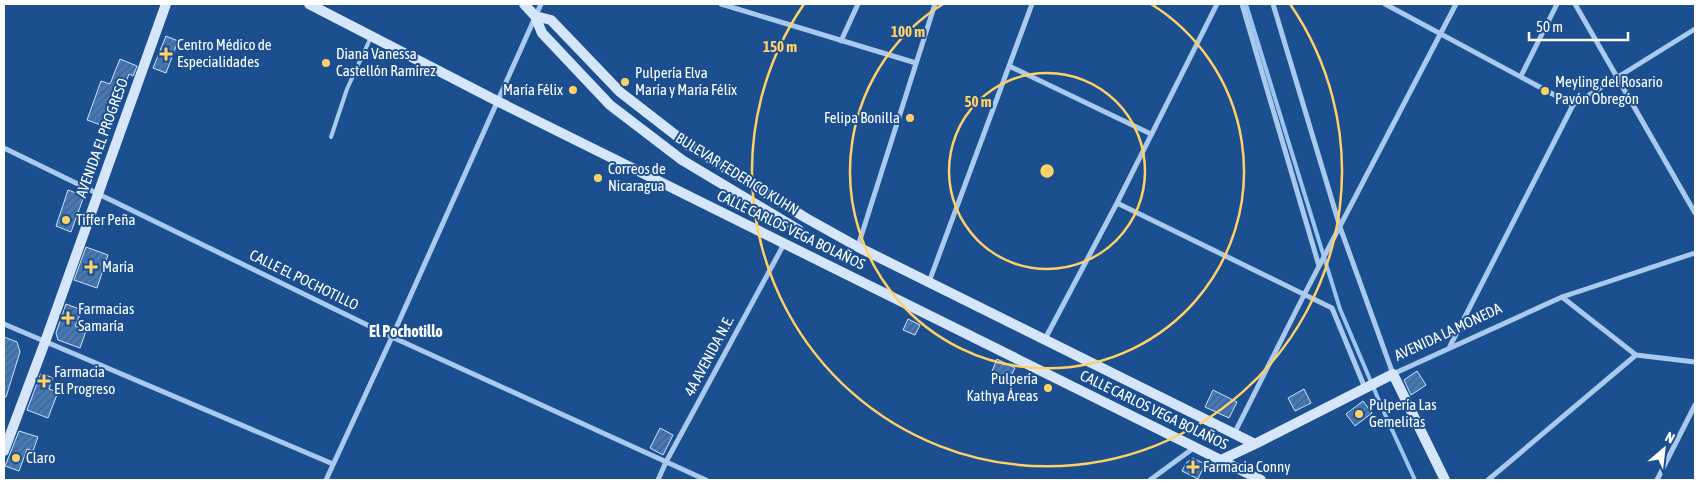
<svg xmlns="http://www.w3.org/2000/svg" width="1699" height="484" font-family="'Asap Condensed',sans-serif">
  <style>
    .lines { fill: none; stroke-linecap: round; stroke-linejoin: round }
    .stream { stroke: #9cc4f0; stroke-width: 4 }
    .building { fill: url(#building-hatch); stroke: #cfe3fa }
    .lane { stroke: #a9c9ee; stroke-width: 4 }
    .street { stroke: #a9c9ee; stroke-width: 5 }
    .secondary { stroke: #d6e6fa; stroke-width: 10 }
    .ring { fill: none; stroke: #ffd166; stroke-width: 2.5 }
    .poi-dot { fill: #ffd166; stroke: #1b4f8f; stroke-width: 2 }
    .labels { text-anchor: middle; stroke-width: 4; stroke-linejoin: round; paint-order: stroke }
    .poi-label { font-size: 15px; fill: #fff; stroke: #1b4f8f; text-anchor: start }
    .street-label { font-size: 15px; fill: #fff; stroke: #1b4f8f }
    .neighbourhood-label { font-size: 16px; font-weight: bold; fill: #fff; stroke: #1b4f8f }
    .centre { fill: #ffd166; stroke: #1b4f8f; stroke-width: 2.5 }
    .ring-label { font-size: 15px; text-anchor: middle; font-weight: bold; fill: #ffd166; stroke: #1b4f8f; stroke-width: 4; stroke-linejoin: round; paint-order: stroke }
  </style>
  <defs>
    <pattern id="building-hatch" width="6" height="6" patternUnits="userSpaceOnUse" patternTransform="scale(1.25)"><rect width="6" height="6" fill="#4478b7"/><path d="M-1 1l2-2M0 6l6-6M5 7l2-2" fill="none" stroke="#486282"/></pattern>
  </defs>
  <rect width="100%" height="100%" fill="#1b4f8f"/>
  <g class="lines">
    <path class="stream" d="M1246,4l94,305 43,101 32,70"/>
  </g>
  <path class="building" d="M166,36l12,5 -12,32 -13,-5z
    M120,59l17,7 -4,10 -4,-2 -20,54 -22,-8 14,-39 9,3z
    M68,190l16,6 -13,36 -15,-6z
    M86,247l22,8 -11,33 -23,-8z
    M66,304l16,6 -7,16 11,5 -6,17 -22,-8 -2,-7z
    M908,319l12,6 -5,10 -12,-5z
    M4,337l13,5 3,10 -14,45h-2z
    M997,359l18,9 -6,12 -17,-9z
    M1417,371l9,14 -15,10 -7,-15z
    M41,373l12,5 -4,11 9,3 -10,26 -21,-8z
    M1304,389l7,14 -16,8 -7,-13z
    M1213,390l24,12 -8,16 -24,-11z
    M1363,401l9,12 -17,13 -9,-12z
    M660,428l13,7 -10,20 -13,-7z
    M19,431l19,6 -5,14 -6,-2 -8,22 -14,-5z
    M1193,458l12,6 -7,15 -16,-8 4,-8z"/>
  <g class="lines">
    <path class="lane" d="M331,137l16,-48 24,-52"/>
    <path class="street" d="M721,4l195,59
      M1242,4l77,262
      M1273,4l67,223 53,147 169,-77 133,-44
      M1385,4l188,101
      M1575,4l120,209
      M841,41l17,-37
      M1009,66l142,68
      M1521,76l36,-72
      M4,148l388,189 314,143
      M1117,203l215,105 33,80
      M858,246l77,-242
      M929,282l103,-278
      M1562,297l74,58 59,7
      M4,324l329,140
      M1045,339l72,-136 100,-199
      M1450,346l123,-241 122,-76
      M1234,434l70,-139 152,-291
      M326,480l66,-143 149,-333
      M658,480l8,-18 118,-218
      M1150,480l45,-33
      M1488,480l148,-125
      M1657,480l38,-75"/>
    <path class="secondary" d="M309,4l188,97 764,379
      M524,4l11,12 7,17 68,72 72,55 117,70
      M535,16l16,4 69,72 71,55 115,71 52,29 397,197
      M4,451l41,-109 121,-338
      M1221,460l34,-16 138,-70 52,106"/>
  </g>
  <g class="ring">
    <circle cx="1047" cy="171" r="98"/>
    <path d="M1151 4A197 197 0 1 1 943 4"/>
    <path d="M1290 4A295 295 0 1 1 804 4"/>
  </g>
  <g class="poi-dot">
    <path d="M163.5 46.5h5v5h5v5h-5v5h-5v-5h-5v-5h5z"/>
    <circle cx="326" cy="63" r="5"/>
    <circle cx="625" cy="82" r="5"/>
    <circle cx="573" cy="90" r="5"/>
    <circle cx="1545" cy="91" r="5"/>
    <circle cx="910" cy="118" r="5"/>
    <circle cx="598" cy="178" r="5"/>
    <circle cx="66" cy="220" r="5"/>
    <path d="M88.5 259.5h5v5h5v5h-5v5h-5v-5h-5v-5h5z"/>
    <path d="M65.5 310.5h5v5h5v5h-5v5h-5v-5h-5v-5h5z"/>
    <path d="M41.5 373.5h5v5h5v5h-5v5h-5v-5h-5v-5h5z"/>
    <circle cx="1048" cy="388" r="5"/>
    <circle cx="1359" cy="414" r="5"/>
    <circle cx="16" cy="458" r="5"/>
    <path d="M1190.5 459.5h5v5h5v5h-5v5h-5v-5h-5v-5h5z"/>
  </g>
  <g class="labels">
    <g class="poi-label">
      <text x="177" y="50">Centro Médico de<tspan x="177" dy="17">Especialidades</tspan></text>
      <text x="336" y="59">Diana Vanessa<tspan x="336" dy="17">Castellón Ramírez</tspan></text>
      <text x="635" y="78">Pulpería Elva<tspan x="635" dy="17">María y María Félix</tspan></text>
      <text x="1555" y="87">Meyling del Rosario<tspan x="1555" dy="17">Pavón Obregón</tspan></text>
      <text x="563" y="95" text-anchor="end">María Félix</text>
      <text x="900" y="123" text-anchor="end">Felipa Bonilla</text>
      <text x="608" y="174">Correos de<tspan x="608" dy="17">Nicaragua</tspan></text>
      <text x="76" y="225">Tiffer Peña</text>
      <text x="102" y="272">María</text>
      <text x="78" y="314">Farmacias<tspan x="78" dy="17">Samaría</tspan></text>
      <text x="54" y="377">Farmacia<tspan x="54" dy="17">El Progreso</tspan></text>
      <text x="1038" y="384" text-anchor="end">Pulpería<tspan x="1038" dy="17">Kathya Áreas</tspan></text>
      <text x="1369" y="410">Pulpería Las<tspan x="1369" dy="17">Gemelitas</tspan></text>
      <text x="26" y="463">Claro</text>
      <text x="1203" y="472">Farmacia Conny</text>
    </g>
    <g class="street-label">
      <text transform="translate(102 138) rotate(-70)" y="5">AVENIDA EL PROGRESO</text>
      <text transform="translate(737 174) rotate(32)" y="5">BULEVAR FEDERICO KUHN</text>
      <text transform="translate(791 230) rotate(26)" y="5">CALLE CARLOS VEGA BOLAÑOS</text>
      <text transform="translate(304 280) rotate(26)" y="5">CALLE EL POCHOTILLO</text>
      <text transform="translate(1448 332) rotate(-25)" y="5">AVENIDA LA MONEDA</text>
      <text transform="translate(709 356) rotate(-62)" y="5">4A AVENIDA N.E.</text>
      <text transform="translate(1154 410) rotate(26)" y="5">CALLE CARLOS VEGA BOLAÑOS</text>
    </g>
    <g class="neighbourhood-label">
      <text x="406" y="337">El Pochotillo</text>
    </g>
  </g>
  <circle cx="1047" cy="171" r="8" class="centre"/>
  <g class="ring-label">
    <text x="908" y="37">100 m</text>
    <text x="780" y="52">150 m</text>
    <text x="978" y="107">50 m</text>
  </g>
  <rect width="1699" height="484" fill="none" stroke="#ffffff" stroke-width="10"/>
  <g transform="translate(1664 449) rotate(28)" stroke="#1b4f8f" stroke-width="4" paint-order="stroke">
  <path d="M0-4L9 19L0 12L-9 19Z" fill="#ffffff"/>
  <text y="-8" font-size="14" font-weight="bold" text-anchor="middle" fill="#ffffff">N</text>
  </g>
  <path d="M1529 32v8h99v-8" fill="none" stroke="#ffffff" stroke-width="2.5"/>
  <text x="1536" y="32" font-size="15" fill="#ffffff" stroke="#1b4f8f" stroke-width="4" paint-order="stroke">50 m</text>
</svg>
